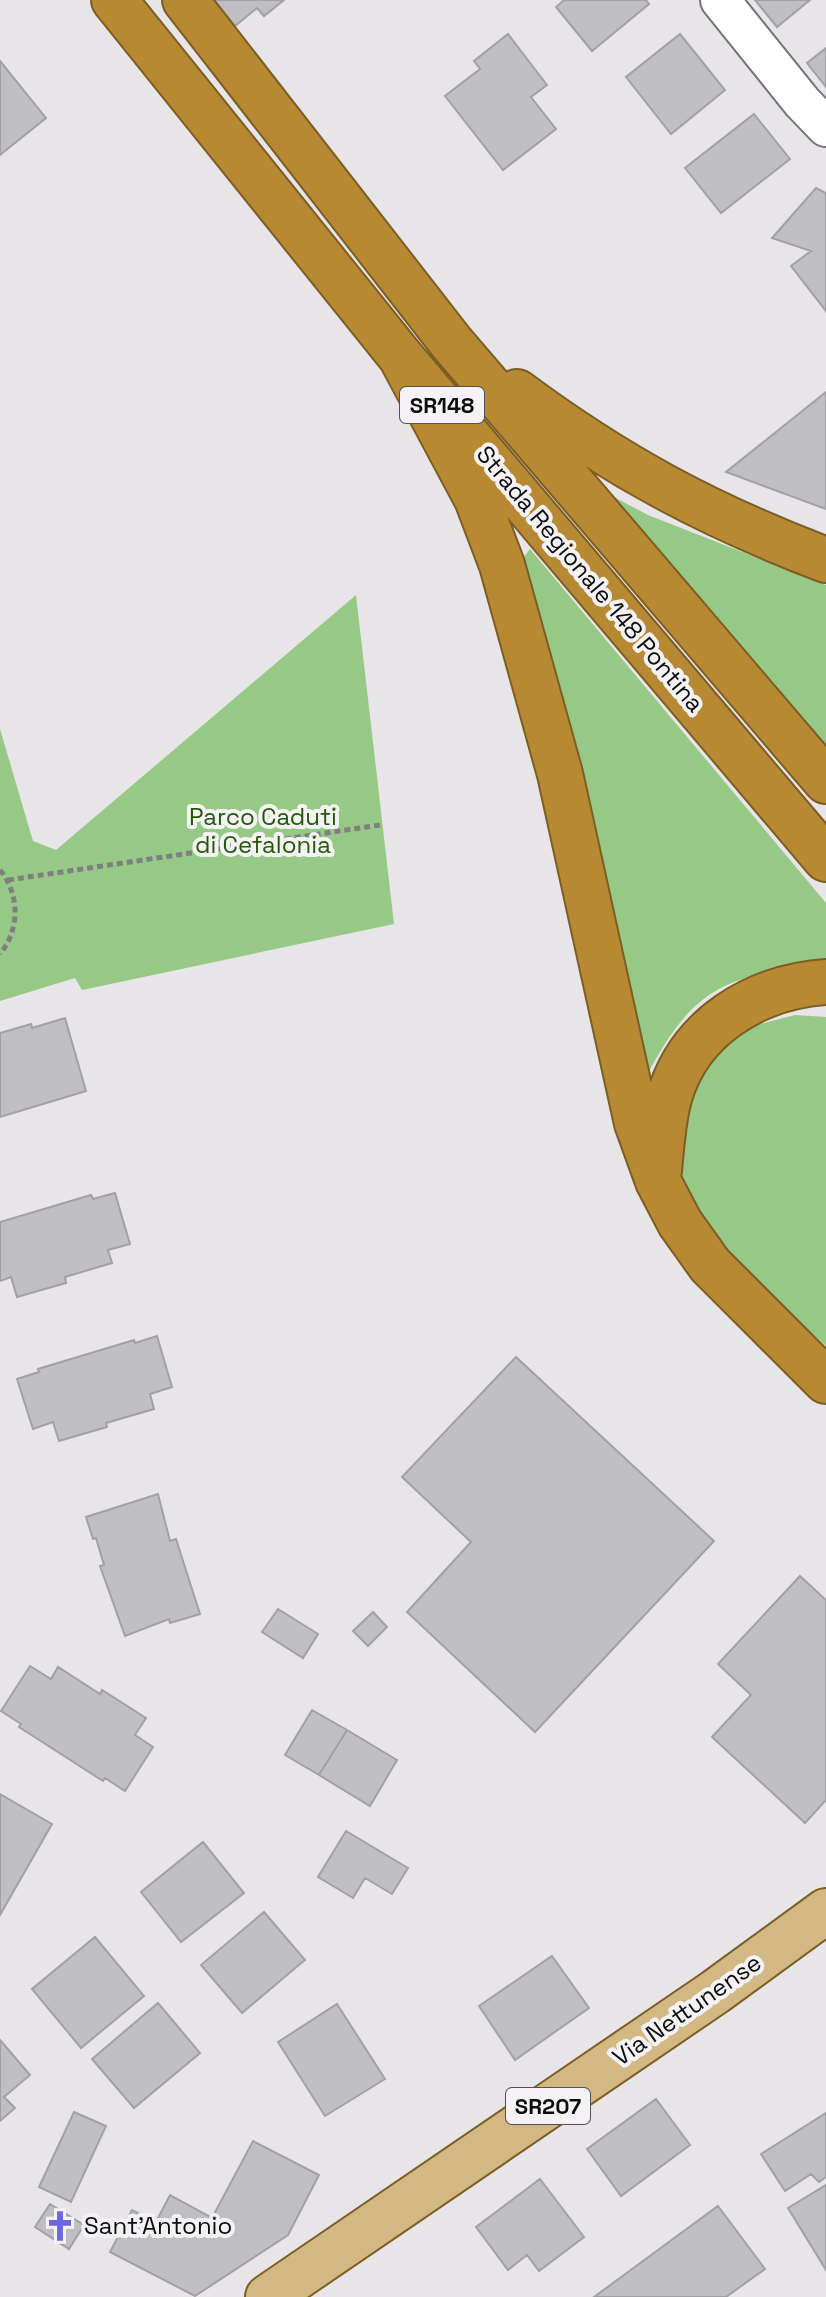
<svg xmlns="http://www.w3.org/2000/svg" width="826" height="2297" font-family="'Space Grotesk',sans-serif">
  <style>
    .green { fill: #96c985 }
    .building { fill: #bfbec1; stroke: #a1a0a3; stroke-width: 2 }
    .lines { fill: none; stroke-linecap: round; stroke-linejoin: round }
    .minor-casing { stroke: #747375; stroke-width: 42 }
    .major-casing { stroke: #7c5e25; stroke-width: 48 }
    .highway-casing { stroke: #7c5e25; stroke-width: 48 }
    .path { stroke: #7f7e80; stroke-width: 5; stroke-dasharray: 6 4; stroke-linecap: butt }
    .minor { stroke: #fff; stroke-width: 38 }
    .major { stroke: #d4b884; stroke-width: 44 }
    .highway { stroke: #b78932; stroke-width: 44 }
    .labels { text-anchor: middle; stroke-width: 8; stroke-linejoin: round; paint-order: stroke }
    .shield { fill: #f4f2f5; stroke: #525253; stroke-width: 2 }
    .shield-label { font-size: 22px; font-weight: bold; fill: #0d0d0e }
    .street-label { font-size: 24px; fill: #0d0d0e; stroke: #f4f2f5 }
    .park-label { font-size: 24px; fill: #225905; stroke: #f4f2f5 }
    .poi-label { font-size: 24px; fill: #0d0d0e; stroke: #f4f2f5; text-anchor: start }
  </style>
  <rect width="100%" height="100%" fill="#e7e5e8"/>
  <path class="green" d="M597,488l51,27 178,70v180z
    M530,549l296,354v64c-99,6 -133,20 -180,110l-129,-511z
    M356,595l38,329 -312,66 -7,-12 -75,23v-272l33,112 23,9z
    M795,1015l31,2v329l-93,-85 -25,-28 -28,-55 -4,-21 23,-91 49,-39z"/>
  <path class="building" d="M214,0h70l-20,16 -7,-8 -22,18z
    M564,0h82l3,4 -57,47 -36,-44z
    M755,0h55l-33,27z
    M508,34l39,51 -16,12 25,32 -53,41 -58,-74 35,-27 -6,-8z
    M680,34l45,56 -54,44 -45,-57z
    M826,48v39l-19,-24z
    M0,61l46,57 -46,37z
    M754,114l36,45 -69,54 -36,-45z
    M816,188l10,5v118l-35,-45 20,-15 -39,-13z
    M826,392v117l-100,-37z
    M65,1018l21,73 -86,26v-84l31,-9 1,4z
    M115,1193l15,51 -22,6 4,13 -47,14 1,6 -49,14 -6,-20 -11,4v-59l91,-27 2,4z
    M157,1336l15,51 -22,7 4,15 -48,14 1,4 -48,14 -6,-19 -20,7 -16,-50 22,-7 -1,-3 96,-29 1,3z
    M516,1357l198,184 -179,191 -128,-120 64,-70 -69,-65z
    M158,1494l12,47 6,-2 24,75 -30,9 -1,-4 -44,17 -25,-70 4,-1 -8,-27 -3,1 -7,-22z
    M800,1576l26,24v200l-21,23 -93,-86 39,-42 -33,-31z
    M278,1609l40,25 -15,24 -41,-26z
    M373,1612l14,15 -19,19 -15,-15z
    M30,1666l21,13 7,-12 42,27 2,-4 44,28 -11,17 18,12 -28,44 -20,-13 -2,3 -84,-54 2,-3 -20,-13z
    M312,1710l35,20 -28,45 -34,-20z
    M347,1730l50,30 -27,46 -51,-31z
    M0,1794l52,30 -52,91z
    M346,1831l62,37 -16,26 -27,-16 -12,20 -35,-21z
    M203,1842l41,51 -63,49 -40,-50z
    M264,1912l41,48 -63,53 -41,-48z
    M95,1937l49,59 -63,52 -49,-59z
    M552,1956l37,52 -74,52 -36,-54z
    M158,2003l42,50 -66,55 -42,-49z
    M337,2004l48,75 -60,37 -47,-74z
    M0,2040l30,35 -26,22 11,11 -15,13z
    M656,2099l34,46 -69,51 -34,-47z
    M74,2112l32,14 -35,76 -32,-15z
    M826,2113v64l-7,5 -8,-8 -26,17 -24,-37z
    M253,2141l66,34 -31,60 -93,61 -85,-44 22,-42 24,12 14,-27 42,23z
    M540,2179l44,58 -45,34 -12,-16 -19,15 -32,-43z
    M826,2185v85l-38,-62z
    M50,2204l34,21 -15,24 -34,-22z
    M718,2206l47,63 -39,28h-132z"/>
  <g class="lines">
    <defs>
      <path id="minor" d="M720,0l82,102 24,25"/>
      <path id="major" d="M268,2297l447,-305 111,-81"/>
      <path id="highway" d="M114,0l287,357 425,502
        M185,0l266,342 375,439
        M401,357l76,142 25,66 58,209 77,349 21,58 22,42 30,42 116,116
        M517,392c101,75 191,123 309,168
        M659,1171c2,-24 4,-50 10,-73 20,-71 86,-111 157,-116"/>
    </defs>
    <use href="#minor" class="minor-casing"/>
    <use href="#major" class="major-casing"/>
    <use href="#highway" class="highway-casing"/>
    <path class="path" d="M0,870c20,24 20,60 0,84
      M8,880l372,-55"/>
    <use href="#minor" class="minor"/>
    <use href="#major" class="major"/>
    <use href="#highway" class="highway"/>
  </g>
  <defs>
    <symbol id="church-bare" viewBox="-9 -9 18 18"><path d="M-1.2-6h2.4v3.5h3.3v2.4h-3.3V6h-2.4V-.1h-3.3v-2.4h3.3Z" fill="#6968e1" stroke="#f4f2f5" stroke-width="2.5" paint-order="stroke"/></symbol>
  </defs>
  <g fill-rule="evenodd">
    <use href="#church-bare" x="38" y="2204" width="44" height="44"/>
  </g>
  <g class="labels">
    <g class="shield">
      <rect x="400" y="387" width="84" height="36" rx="6"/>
      <rect x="506" y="2088" width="84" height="36" rx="6"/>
    </g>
    <g class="shield-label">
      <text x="442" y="413">SR148</text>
      <text x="548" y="2114">SR207</text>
    </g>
    <g class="street-label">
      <text transform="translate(590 579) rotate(50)" y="8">Strada Regionale 148 Pontina</text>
      <text transform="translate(687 2010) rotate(-35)" y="8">Via Nettunense</text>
    </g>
    <g class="park-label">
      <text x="263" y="825">Parco Caduti<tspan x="263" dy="28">di Cefalonia</tspan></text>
    </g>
    <g class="poi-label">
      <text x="84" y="2234">Sant'Antonio</text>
    </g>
  </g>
</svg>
